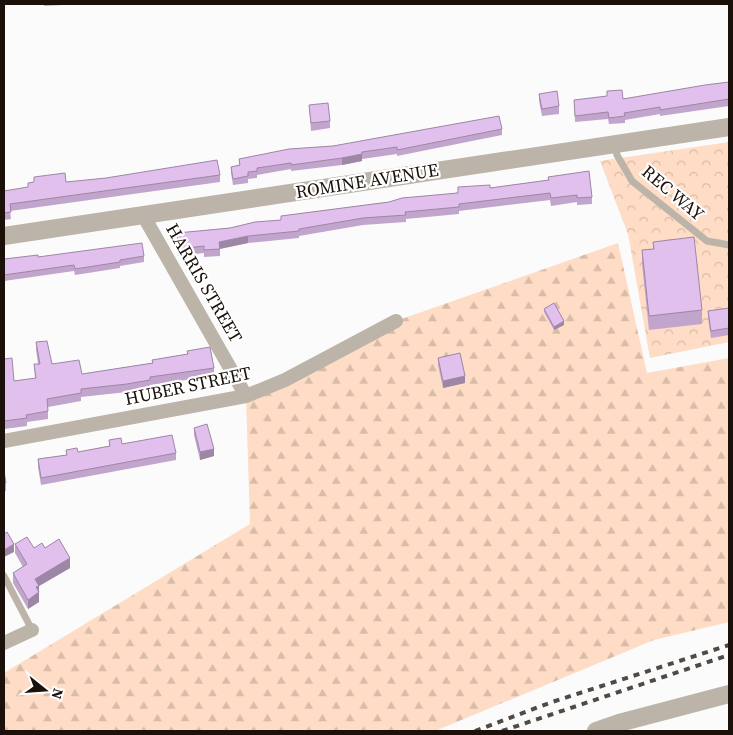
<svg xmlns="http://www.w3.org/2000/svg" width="733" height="735" font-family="'Source Serif 4',serif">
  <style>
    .forest { fill: url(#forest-firs) }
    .park { fill: url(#park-crowns) }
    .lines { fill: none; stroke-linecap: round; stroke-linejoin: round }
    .service { stroke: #bcb4a8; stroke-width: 7 }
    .minor { stroke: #bcb4a8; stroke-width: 14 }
    .tertiary { stroke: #bcb4a8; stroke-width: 18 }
    .rail { stroke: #504944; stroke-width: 4; stroke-dasharray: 6 6; stroke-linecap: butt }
    .wall { fill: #c2a5cc }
    .shaded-wall { fill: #9e86a6 }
    .building { fill: #e1c0ed; stroke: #9e86a6 }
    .labels { text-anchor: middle; stroke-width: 4.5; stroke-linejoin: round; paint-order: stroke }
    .street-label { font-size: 18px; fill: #1b110a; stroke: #fff }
  </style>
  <defs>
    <pattern id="forest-firs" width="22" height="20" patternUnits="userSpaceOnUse" patternTransform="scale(1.25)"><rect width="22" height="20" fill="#fedcc5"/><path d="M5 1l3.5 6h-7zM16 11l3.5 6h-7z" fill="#d9bca8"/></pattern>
    <pattern id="park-crowns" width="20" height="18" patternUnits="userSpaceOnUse" patternTransform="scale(1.25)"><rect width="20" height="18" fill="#fedcc5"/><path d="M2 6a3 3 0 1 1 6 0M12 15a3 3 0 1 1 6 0" fill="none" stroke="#d9bca8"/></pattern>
  </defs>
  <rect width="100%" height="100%" fill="#fbfbfb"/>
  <path class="forest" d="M618,243l29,130 82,-15v264l-75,18 -219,91h-431v-58l246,-149 -4,-128 150,-75z"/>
  <path class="park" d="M729,142v200l-79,16 -22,-124 -28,-73z"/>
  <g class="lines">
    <path class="service" d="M615,144l2,11 15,26 75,60 22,4
      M4,576l28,54"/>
    <path class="minor" d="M143,215l103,181
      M4,441l242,-45 39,-16 111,-59
      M4,643l28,-13"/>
    <path class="tertiary" d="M4,236l725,-109
      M596,731l23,-8 110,-29"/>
    <path class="rail" d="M475,731l77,-29 177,-57
      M502,731l227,-76"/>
  </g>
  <path class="wall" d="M44,4h38l-38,2z
    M729,82v24l-69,10v-2l-35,6v3l-16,1 -1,-5 -33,3 -1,-22 33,-4v-5l16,8z
    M539,94l20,12v8l-17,2 -3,-15z
    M309,105l21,16v7l-19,3z
    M502,129v6l-105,21v-2l-35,5v2l-20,4 -51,6v-2l-34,6v3l-9,1v4l-15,2 -2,-12v-6l8,-2v-6l94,-13z
    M220,175v7l-210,29 1,8 -7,1v-29l24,-3v-5l6,-1v-5l32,5z
    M548,177l44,20v7l-15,1v-3l-26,4 -1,-6 -91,11v3l-53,5v3l-43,3 -64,11v2l-51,5 -28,6v7l-16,1v-4l-26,3 -1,-23 53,-5 51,-8v-4l108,-14 159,-22z
    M653,242l49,68v14l-53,6 -7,-66v-14l11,-1z
    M144,256v6l-24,4v2l-45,7 -1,-4 -70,10v-22l34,-2z
    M729,308v27l-18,3 -3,-20v-7z
    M544,309l20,16 -10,5 -10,-18z
    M36,342l16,22 30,10 70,-11v-3l35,-6v-3l27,17v8l-64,9v3l-23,4 -46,5v4l-33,6v12l-21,3v4l-23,3v-70l10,22 21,-3 -1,-14h4l-2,-14z
    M438,358l27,25 -22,5 -5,-23z
    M194,428l20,28 -14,4 -6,-25z
    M109,440l13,4 54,9v7l-135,25 -3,-18v-8l28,-4v-5l12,2 31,-6z
    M4,471l2,12v8h-2z
    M15,544l19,4h11l25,20 -31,18v16l-11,7 -15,-26v-10l10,-6 -8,-14z"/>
  <path class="shaded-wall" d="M362,154v7l-20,4v-7z
    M248,236v7l-29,6v-7z
    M564,321v4l-10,5v-3z
    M465,376v7l-22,5v-7z
    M214,449v7l-14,4v-8z
    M14,544v8l-10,5v-7z
    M70,558v10l-31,18v16l-11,7v-9l7,-21z"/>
  <path class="building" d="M729,82v17l-69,11v-3l-36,6 1,3 -16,2 -1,-6 -33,4 -1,-16 33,-4v-5l15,-1 1,9 82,-14z
    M557,91l2,15 -17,3 -3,-15z
    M328,103l2,18 -19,2 -2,-18z
    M499,116l3,13 -105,21v-3l-35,5v2l-20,4 -51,7v-2l-34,5v3l-9,1v4l-15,3 -2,-12 9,-2 -1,-6 50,-10 44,-3z
    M217,160l3,15 -210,29 1,8 -7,1v-22l24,-4v-4l6,-1v-5l31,-4 1,9 40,-4z
    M589,171l3,26 -15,1v-3l-26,3 -1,-5 -91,11v3l-54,5 1,3 -43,3 -64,11v2l-51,5 -29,6 1,7 -16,1v-4l-26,3 -1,-16 53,-5 25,-6 26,-2v-4l108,-14 13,-4 56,-5v-6l32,-2v3l59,-8 -1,-3z
    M694,237l8,73 -53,6 -7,-66 12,-1 -1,-7z
    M142,243l2,13 -24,4v2l-45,7 -1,-4 -70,10v-16l34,-4v2z
    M554,303l10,18 -10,6 -10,-18z
    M729,308v20l-18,3 -3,-20z
    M47,341l5,23 27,-4 3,14 71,-11 -1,-3 36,-6 -1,-3 23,-4 4,21 -64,9v3l-23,4 -46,5v4l-34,6 1,12 -22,4 1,3 -23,3v-62l8,-1 2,23 22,-3 -2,-14h6l-4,-22z
    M460,353l5,23 -22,5 -5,-23z
    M207,424l7,25 -14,3 -6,-24z
    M172,435l4,18 -135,25 -3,-19 29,-4 -1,-5 11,-2 1,4 32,-6 -1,-6 12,-2 1,6z
    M4,471l2,12 -2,1z
    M7,532l7,12 -10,6v-16z
    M27,537l7,11 8,-5 3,5 14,-9 11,19 -35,21 4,7 -3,1 3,5 -11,8 -15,-27 14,-9 -12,-20z"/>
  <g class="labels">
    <g class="street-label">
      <text transform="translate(367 181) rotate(-9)" y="6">ROMINE AVENUE</text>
      <text transform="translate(673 193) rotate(40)" y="6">REC WAY</text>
      <text transform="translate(204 283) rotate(60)" y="6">HARRIS STREET</text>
      <text transform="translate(188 386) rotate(-12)" y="6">HUBER STREET</text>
    </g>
  </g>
  <rect width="733" height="735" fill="none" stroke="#1b110a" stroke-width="10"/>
  <g transform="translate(45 690) rotate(107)" stroke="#ffffff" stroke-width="4" paint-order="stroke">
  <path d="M0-4L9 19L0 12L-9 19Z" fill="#1b110a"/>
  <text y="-8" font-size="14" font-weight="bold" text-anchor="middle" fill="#1b110a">N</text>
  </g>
</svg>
